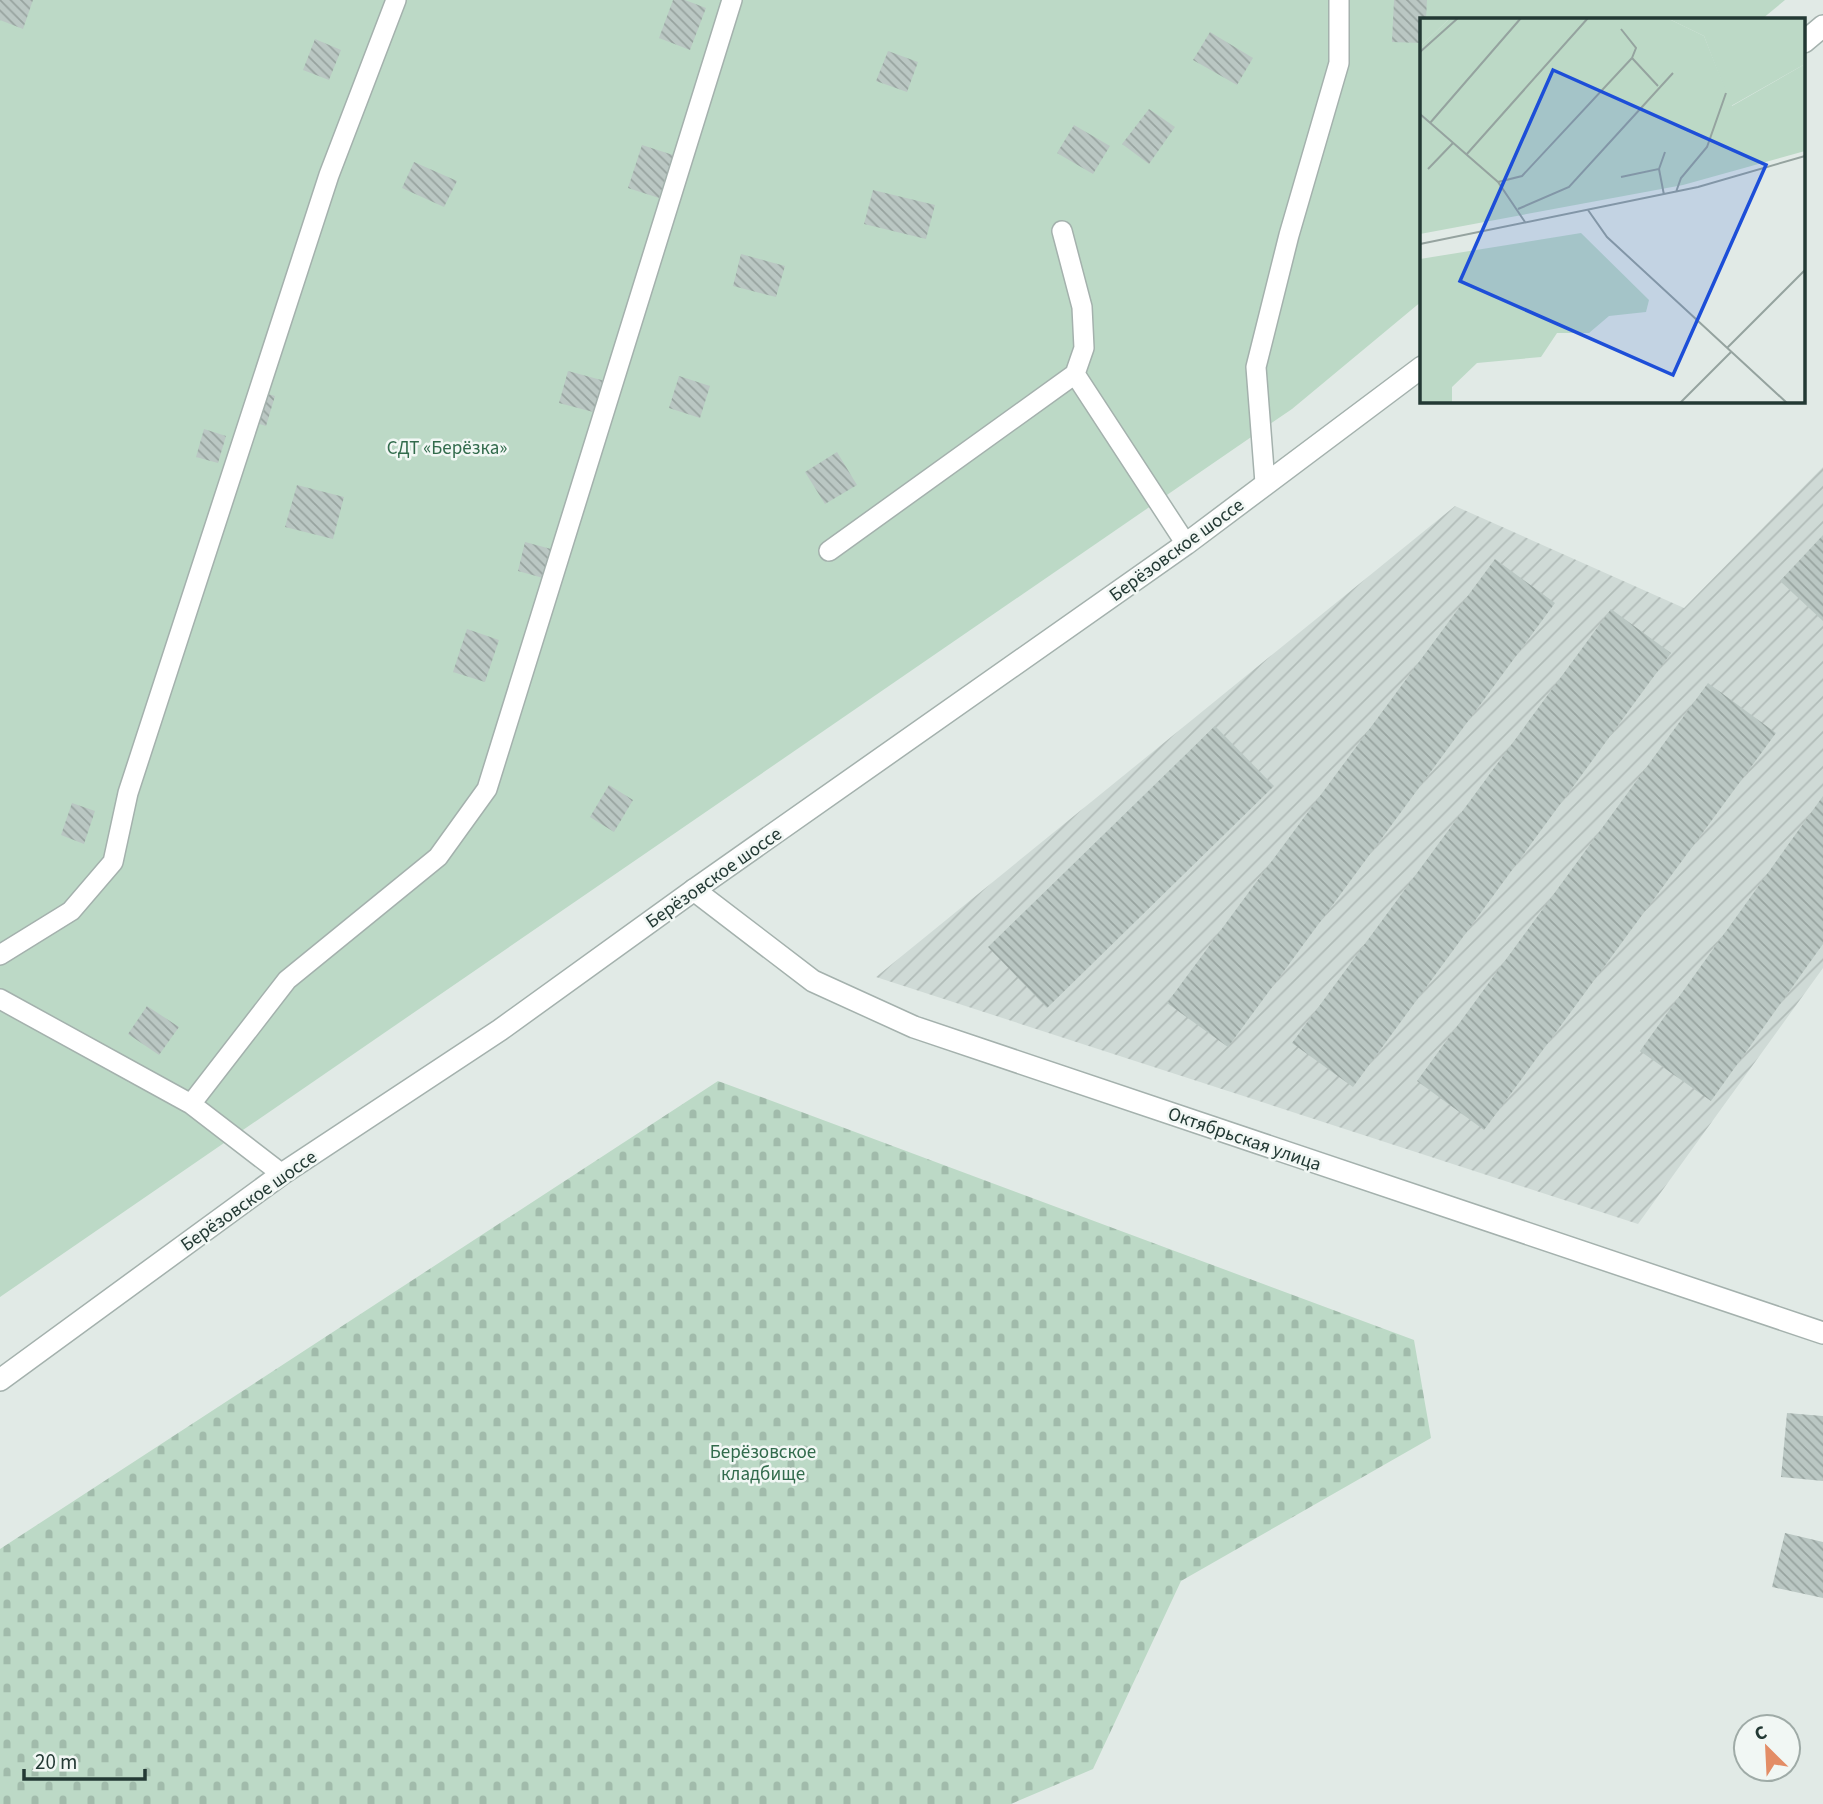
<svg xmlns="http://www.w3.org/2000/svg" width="1823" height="1804" font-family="'Source Sans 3',sans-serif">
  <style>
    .industrial { fill: url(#industrial-furrows) }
    .cemetery { fill: url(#cemetery-stones) }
    .garden { fill: #bcd9c6 }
    .building { fill: url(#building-back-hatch) }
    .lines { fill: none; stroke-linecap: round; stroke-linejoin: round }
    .service-casing { stroke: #a4b1ad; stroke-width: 22 }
    .minor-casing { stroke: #a4b1ad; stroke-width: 24 }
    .tertiary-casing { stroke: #a4b1ad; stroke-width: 24 }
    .service { stroke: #fff; stroke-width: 19 }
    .minor { stroke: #fff; stroke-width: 21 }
    .tertiary { stroke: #fff; stroke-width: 21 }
    .labels { text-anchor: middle; stroke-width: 5; stroke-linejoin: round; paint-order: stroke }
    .park-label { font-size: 19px; fill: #326b4c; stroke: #f1f7f4 }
    .street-label { font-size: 19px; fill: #233934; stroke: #f1f7f4 }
    .inset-road { fill: none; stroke: #95a39f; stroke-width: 2 }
    .view { fill: #1d4ed8; fill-opacity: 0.15; stroke: #1d4ed8; stroke-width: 3.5 }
    .inset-edge { fill: none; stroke: #233934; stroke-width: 3.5 }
  </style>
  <defs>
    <pattern id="industrial-furrows" width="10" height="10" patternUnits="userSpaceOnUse" patternTransform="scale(1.75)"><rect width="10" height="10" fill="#cfdad6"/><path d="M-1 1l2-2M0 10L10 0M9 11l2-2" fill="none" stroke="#b1bcb8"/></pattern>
    <pattern id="cemetery-stones" width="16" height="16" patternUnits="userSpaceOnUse" patternTransform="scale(1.75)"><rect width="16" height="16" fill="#bcd9c6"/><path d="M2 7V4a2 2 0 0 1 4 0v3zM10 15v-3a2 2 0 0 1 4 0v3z" fill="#a1bbab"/></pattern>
    <pattern id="building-back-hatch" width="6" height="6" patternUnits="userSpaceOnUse" patternTransform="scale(1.75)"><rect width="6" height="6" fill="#bac7c3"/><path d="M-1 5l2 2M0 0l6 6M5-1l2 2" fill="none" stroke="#97a39f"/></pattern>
  </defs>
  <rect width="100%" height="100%" fill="#e1eae6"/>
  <path class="industrial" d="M1823,467v501l-185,256 -762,-247 579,-471 229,102z"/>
  <path class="cemetery" d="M718,1081l696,259 17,98 -250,143 -88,188 -82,35h-1011v-255z"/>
  <path class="garden" d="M0,0h1785l-23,19h-340v282l-130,108 -1292,888z"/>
  <path class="building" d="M0,0h33l-10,29 -23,-9z
    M673,0h12l21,8 -16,42 -31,-12z
    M1394,0h33l-1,19h-4v24l-30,-1z
    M1210,32l43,26 -16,27 -44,-25z
    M315,39l26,11 -12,30 -26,-10z
    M888,51l30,11 -11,30 -31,-11z
    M1149,109l26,18 -26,37 -27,-20z
    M1074,125l36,21 -17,28 -36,-21z
    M642,145l31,10 -14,43 -31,-10z
    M414,162l43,19 -13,26 -42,-19z
    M873,190l62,15 -9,34 -62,-15z
    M741,254l44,12 -9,31 -43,-11z
    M568,371l37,10 -8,32 -38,-10z
    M679,376l31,10 -10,32 -31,-10z
    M250,389l25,7 -9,30 -26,-8z
    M204,429l22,7 -8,27 -22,-6z
    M837,452l20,33 -32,19 -20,-32z
    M297,485l47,12 -11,42 -48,-12z
    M1823,535v86l-43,-40z
    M525,542l26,7 -8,29 -25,-7z
    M1495,559l60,44 -327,444 -61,-44z
    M1611,609l60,44 -318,434 -61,-44z
    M467,629l32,11 -14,42 -32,-10z
    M1708,683l68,50 -292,397 -67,-49z
    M1215,726l59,60 -227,222 -59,-61z
    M609,785l24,15 -19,32 -24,-15z
    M1823,796v148l-112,157 -71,-50z
    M72,803l23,8 -11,33 -23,-9z
    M147,1006l32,21 -20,28 -31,-21z
    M1787,1413l36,3v65l-42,-4z
    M1785,1533l38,9v56l-51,-11z"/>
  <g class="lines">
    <defs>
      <path id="service" d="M1075,374l111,170
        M1265,483l-9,-116 33,-132 50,-172v-63
        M829,551l246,-177 9,-26 -2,-41 -20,-76
        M0,955l71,-44 42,-49 15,-69 201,-618 67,-175
        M0,999l191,105 91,70
        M191,1104l96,-124 151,-123 49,-68 245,-789"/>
      <path id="minor" d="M694,890l119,91 101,46 909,306"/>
      <path id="tertiary" d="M1804,42l19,-16
        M0,1380l282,-206 218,-144 194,-140 492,-346 236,-177"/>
    </defs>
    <use href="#service" class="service-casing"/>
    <use href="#minor" class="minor-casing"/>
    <use href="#tertiary" class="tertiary-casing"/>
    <use href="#service" class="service"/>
    <use href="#minor" class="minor"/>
    <use href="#tertiary" class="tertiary"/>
  </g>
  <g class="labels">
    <g class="park-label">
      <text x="447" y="454">СДТ «Берёзка»</text>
      <text x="763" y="1458">Берёзовское<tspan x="763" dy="22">кладбище</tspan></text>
    </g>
    <g class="street-label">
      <text transform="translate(1176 549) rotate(-36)" y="7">Берёзовское шоссе</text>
      <text transform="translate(713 877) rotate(-35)" y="7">Берёзовское шоссе</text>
      <text transform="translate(1245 1138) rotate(19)" y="7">Октябрьская улица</text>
      <text transform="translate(248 1200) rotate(-35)" y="7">Берёзовское шоссе</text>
    </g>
  </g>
  <g transform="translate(1420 18)">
    <rect width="385" height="385" fill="#e1eae6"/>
    <path d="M0,0h30l-30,29zM247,0h138v46l-74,42 -27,-70z" fill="#bcd9c6"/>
    <path d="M161,215l68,67 -3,12 -37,4 -20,17h-32l-16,24 -64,6 -25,24v16h-32v-144z" fill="#bcd9c6"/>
    <path d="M30,0h217l37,18 28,70 73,-42v87l-122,34 -263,49v-187z" fill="#bcd9c6"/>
    <path class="inset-road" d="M201,11l15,19 -4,10 26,28M0,34l38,-34M0,96l78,68 27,40M10,105l91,-105M46,137l122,-137M8,151l25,-26M239,151l5,26M201,159l38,-8 6,-17M78,164l24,-6 110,-118M256,174l5,-14 26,-31 19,-54M98,191l51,-22 104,-114M168,192l19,27 180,166M0,226l278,-57 107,-31M307,330l78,-78M260,385l51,-51"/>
    <path class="view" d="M133,52l213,95 -93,210 -213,-94z"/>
    <rect width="385" height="385" class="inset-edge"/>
  </g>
  <g transform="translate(1767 1748) rotate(336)"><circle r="33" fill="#f1f7f4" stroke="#9faba7" stroke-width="2"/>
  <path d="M0-5L12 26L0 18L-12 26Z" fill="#e38d66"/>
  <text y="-10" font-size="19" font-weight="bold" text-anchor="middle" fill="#233934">С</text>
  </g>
  <path d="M24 1769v10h121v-10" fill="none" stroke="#233934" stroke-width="3.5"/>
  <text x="35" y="1769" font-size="21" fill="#233934" stroke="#f1f7f4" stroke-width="5" paint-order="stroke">20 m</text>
</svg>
